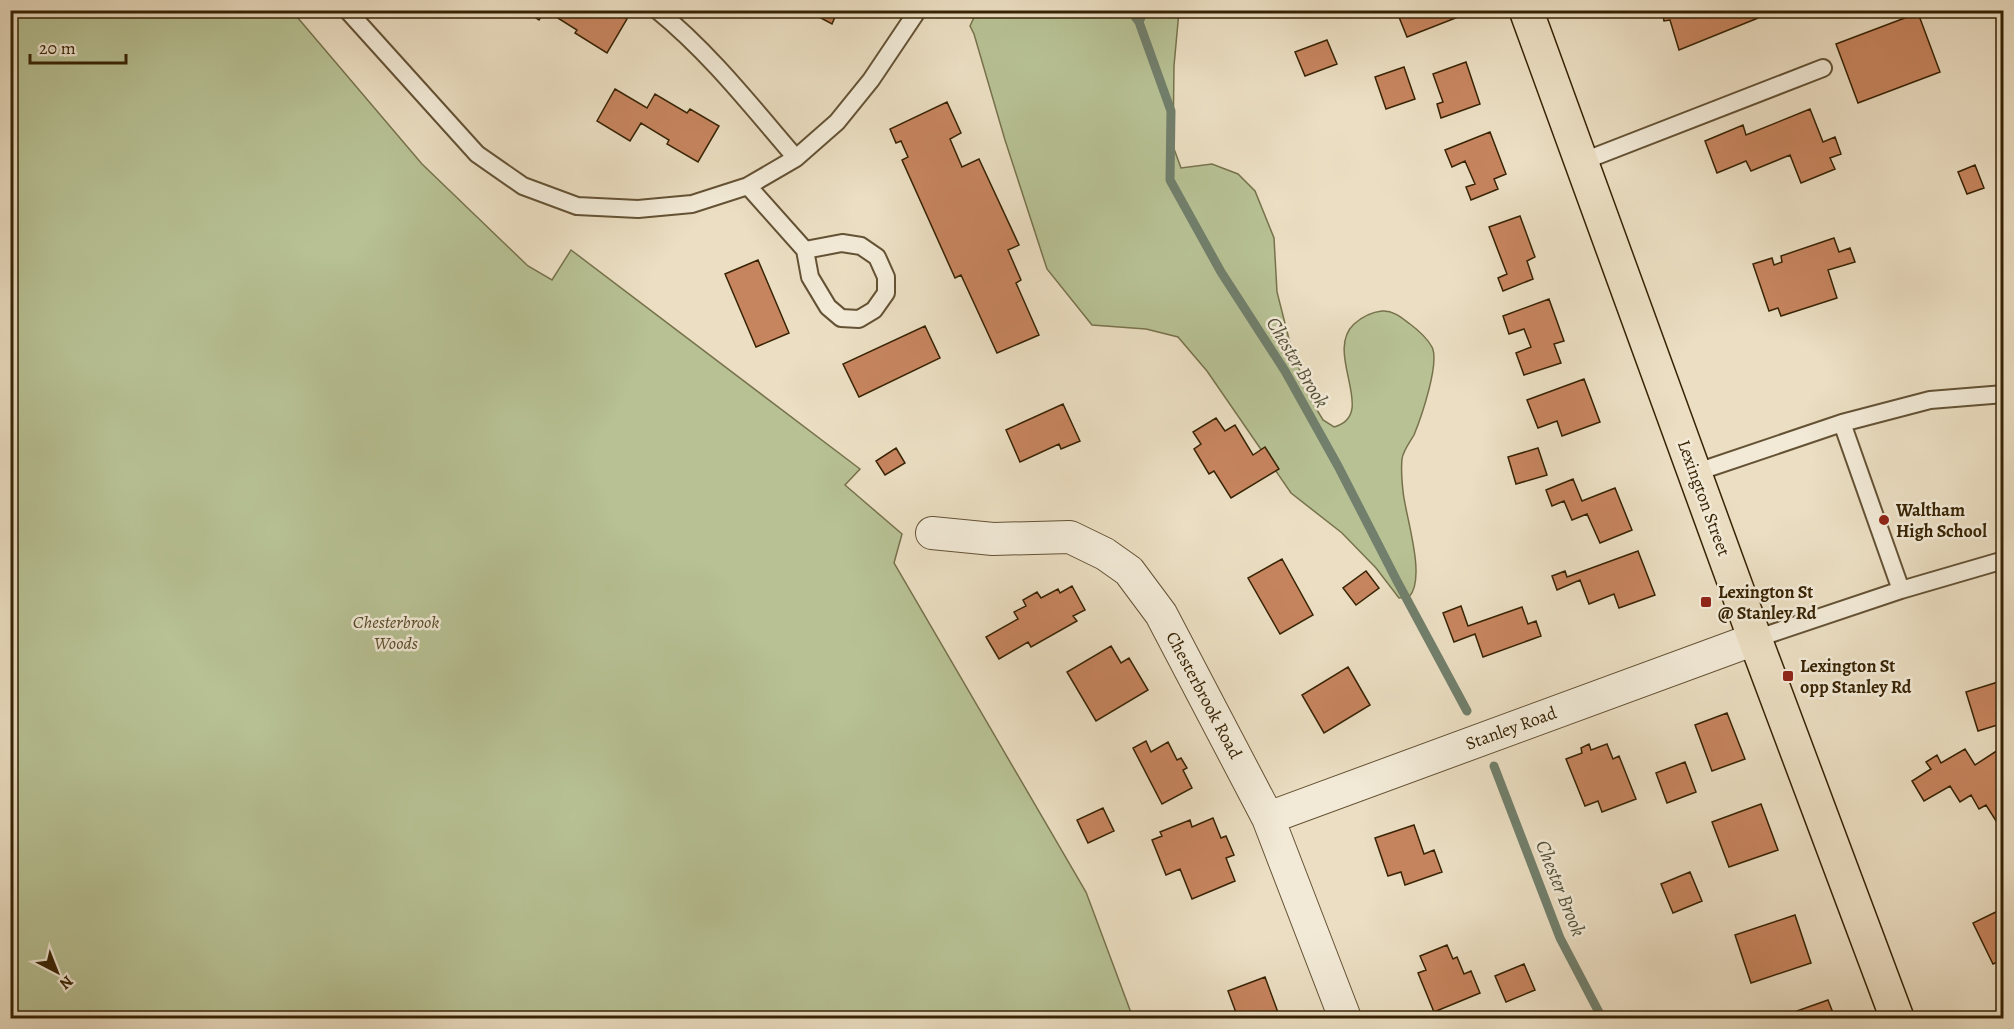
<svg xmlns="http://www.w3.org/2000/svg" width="2014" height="1029" font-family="Alegreya,serif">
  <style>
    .green { fill: #b7c194; stroke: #77724c; stroke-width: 1.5 }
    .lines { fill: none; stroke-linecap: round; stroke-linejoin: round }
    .stream { stroke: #717f6c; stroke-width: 9 }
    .building { fill: #c7855f; stroke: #372304; stroke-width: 1.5 }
    .lane-casing { stroke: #645234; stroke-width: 20 }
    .street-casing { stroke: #645234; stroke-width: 34 }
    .primary-casing { stroke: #372304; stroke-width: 36 }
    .lane { stroke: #f2ead7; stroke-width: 16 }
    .street { stroke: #f2ead7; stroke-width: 32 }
    .primary { stroke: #ebdec2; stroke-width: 33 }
    .poi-dot { fill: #8f2418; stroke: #f2ead7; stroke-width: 2 }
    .labels { text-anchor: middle; stroke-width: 5; stroke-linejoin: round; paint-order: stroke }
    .street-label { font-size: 18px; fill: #372304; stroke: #f2ead7 }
    .poi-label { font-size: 18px; font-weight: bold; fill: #372304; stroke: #f2ead7; text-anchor: start }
    .park-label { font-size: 18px; font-style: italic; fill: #574a28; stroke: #f2ead7 }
    .water-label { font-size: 20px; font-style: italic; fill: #545138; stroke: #f2ead7 }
  </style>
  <rect width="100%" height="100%" fill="#ebdec2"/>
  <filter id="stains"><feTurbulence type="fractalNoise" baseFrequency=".00333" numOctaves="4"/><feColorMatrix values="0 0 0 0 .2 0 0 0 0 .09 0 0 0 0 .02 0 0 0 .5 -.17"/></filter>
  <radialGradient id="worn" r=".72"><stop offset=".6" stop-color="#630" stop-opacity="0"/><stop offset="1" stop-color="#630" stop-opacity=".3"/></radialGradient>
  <path class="green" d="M10,11h282l130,153 106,102 24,14 19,-30 289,219 -15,16 57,49 -8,29 192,329 47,126h-1122z
    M977,11h202l-5,55 -1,80 8,22 31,-4 26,10 17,17 19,47 3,54 15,59 22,54 9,15 11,7c45,-12 -11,-74 20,-103 8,-7 18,-12 28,-13 11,-1 20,7 28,13 8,6 17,14 22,23 8,16 -11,71 -18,88 -4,7 -11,16 -12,24 -1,10 0,23 1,32 2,24 24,87 6,106l-10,1 -23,-30 -34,-35 -51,-40 -84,-122 -29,-34 -32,-8 -54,-4 -45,-56 -42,-129 -31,-106 -4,-8z"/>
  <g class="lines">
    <path class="stream" d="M1130,10l9,12 32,89 -1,69 51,92 64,99 53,95 59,115 70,130
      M1139,22l5,-12
      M1494,766l66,172 42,80"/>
  </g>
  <path class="building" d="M524,10h21l-6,10z
    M545,10h69l13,9 -20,34 -32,-20 2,-3z
    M806,10h32l-6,14z
    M1401,10h75l-69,27 -10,-25z
    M1662,10h92l4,8 -79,32 -9,-30 -6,1z
    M1918,13l22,59 -82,31 -22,-59z
    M1327,40l10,24 -32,12 -10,-24z
    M1466,62l14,42 -39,14 -4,-14 6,-2 -10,-28z
    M1404,67l11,32 -29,10 -11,-32z
    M615,89l32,19 8,-14 32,19 3,-4 29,17 -21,36 -31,-18 2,-4 -28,-17 -11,18 -33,-20z
    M947,102l14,31 -11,6 12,28 17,-8 40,86 -11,5 13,30 -5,3 23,52 -42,18 -36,-78 -6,3 -53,-118 6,-3 -7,-16 -5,2 -6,-14z
    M1810,109l13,33 12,-5 6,17 -11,4 5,11 -34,14 -11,-28 -39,16 -5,-10 -29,12 -12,-32 38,-16 3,10z
    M1490,132l16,42 -12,5 4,10 -27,11 -5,-13 9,-3 -10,-23 -13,6 -7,-17z
    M1975,165l9,23 -17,6 -9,-22z
    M1520,216l15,41 -8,4 6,18 -30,12 -5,-13 9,-4 -18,-47z
    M1834,238l5,14 11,-4 5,14 -27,8 9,28 -56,18 -3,-8 -9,3 -16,-47 19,-6 2,7 8,-3 -1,-6z
    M758,260l31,73 -33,14 -31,-73z
    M1549,299l15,42 -10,3 7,19 -37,12 -8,-22 15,-6 -7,-18 -15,5 -6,-18z
    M925,326l15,32 -81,39 -16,-33z
    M1584,379l16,43 -38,14 -5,-15 -19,7 -11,-28z
    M1063,404l17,37 -19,8 -2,-5 -39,18 -14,-32z
    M1216,418l9,13 10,-6 18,30 12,-8 14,22 -48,29 -17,-27 -5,3 -15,-25 7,-5 -8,-12z
    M896,448l9,15 -20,12 -9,-14z
    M1538,448l9,27 -31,9 -8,-27z
    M1573,479l9,22 33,-13 17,42 -32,13 -13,-29 -15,6 -8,-19 -12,5 -6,-16z
    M1638,551l17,44 -36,13 -5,-14 -25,10 -9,-24 -23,10 -5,-14 13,-5 2,6z
    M1282,559l31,56 -33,19 -32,-56z
    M1366,571l13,17 -23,17 -13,-17z
    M1072,586l13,24 -12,6 4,5 -46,26 -3,-5 -29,17 -13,-22 32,-18 -4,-7 12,-6 -3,-6 14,-8 4,6 17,-9 2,4z
    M1461,606l7,20 54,-19 6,17 8,-3 5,15 -58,21 -8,-23 -21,8 -11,-29z
    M1111,646l10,17 8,-5 19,32 -52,31 -29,-49z
    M1348,667l22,38 -46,28 -22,-38z
    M1998,682l6,17v24l-26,8 -12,-39z
    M1727,713l18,46 -33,12 -17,-46z
    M1146,741l5,11 17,-10 9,18 4,-2 6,10 -4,2 9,18 -30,16 -29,-56z
    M1589,744l2,6 16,-6 6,15 6,-3 17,43 -34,13 -4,-11 -13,5 -19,-47 16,-6 -1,-5z
    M2001,748l3,4v68l-6,4 -12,-19 -7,4 -8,-14 -11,7 -10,-16 -26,15 -12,-20 19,-12 -5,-7 11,-7 4,8 24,-14 10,16z
    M1685,762l11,30 -29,11 -11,-30z
    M1761,804l17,46 -49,17 -17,-45z
    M1103,808l11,23 -26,12 -11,-23z
    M1213,818l8,20 5,-2 8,19 -8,3 9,23 -43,18 -12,-30 -14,6 -14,-35 10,-4 -2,-4 30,-12 2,7z
    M1414,825l10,29 10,-4 8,22 -37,13 -4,-13 -13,4 -13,-38z
    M1690,872l12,29 -29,12 -12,-29z
    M2004,908v51l-11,5 -20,-41z
    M1795,915l16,48 -60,20 -16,-48z
    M1447,945l6,14 4,-2 7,17 7,-3 9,22 -46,19 -16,-39 8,-3 -6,-14z
    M1524,964l11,26 -29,12 -11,-26z
    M1265,977l15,41h-42l-10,-27z
    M1828,1000l7,18h-35l-3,-7z"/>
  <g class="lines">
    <defs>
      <path id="lane" d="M347,10l130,144 46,32 54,20 61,3 54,-5 56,-18 48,-28 41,-36 34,-42 47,-70
        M657,10c53,43 95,97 139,148
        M1581,162l242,-94
        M748,186l57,64 5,27 18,30 13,11 18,1 15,-9 12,-17v-16l-9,-20 -16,-11 -19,-3 -37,7
        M1842,423l59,167
        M1694,473l148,-50 88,-23 74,-6
        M1755,639l146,-49 103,-30"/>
      <path id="street" d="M932,533l61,6 77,-2 35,17 24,17 32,43 107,204 77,200
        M1268,818l487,-179"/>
      <path id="primary" d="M1526,10l229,629 142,379"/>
    </defs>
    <use href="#lane" class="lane-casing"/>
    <use href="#street" class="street-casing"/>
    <use href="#primary" class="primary-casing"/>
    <use href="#lane" class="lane"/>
    <use href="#street" class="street"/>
    <use href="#primary" class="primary"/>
  </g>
  <g class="poi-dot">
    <circle cx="1884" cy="520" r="6"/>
    <rect x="1700" y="596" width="12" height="12" rx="3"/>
    <rect x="1782" y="670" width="12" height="12" rx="3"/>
  </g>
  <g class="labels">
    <g class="street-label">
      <text transform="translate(1704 498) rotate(70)" y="6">Lexington Street</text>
      <text transform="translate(1204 695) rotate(62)" y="6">Chesterbrook Road</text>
      <text transform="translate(1511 728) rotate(-20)" y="6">Stanley Road</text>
    </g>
    <g class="poi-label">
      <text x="1896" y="516">Waltham<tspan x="1896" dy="21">High School</tspan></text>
      <text x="1718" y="598">Lexington St<tspan x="1718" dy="21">@ Stanley Rd</tspan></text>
      <text x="1800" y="672">Lexington St<tspan x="1800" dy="21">opp Stanley Rd</tspan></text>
    </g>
    <g class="park-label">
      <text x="396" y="628">Chesterbrook<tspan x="396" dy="21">Woods</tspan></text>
    </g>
    <g class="water-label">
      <text transform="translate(1298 362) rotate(59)" y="7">Chester Brook</text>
      <text transform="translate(1561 888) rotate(68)" y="7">Chester Brook</text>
    </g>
  </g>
  <rect width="2014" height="1029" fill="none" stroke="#ebdec2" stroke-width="36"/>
  <rect x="12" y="12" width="1990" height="1005" fill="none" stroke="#372304" stroke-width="3"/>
  <rect x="18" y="18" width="1978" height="993" fill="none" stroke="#372304" stroke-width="1.5"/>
  <g transform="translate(57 972) rotate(138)" stroke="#f2ead7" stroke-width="4.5" paint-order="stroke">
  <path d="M0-4.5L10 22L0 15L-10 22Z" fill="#372304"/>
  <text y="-9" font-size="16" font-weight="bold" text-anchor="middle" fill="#372304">N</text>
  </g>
  <path d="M30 54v9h96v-9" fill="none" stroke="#372304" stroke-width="3"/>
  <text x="39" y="54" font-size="18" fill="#372304" stroke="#f2ead7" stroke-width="4.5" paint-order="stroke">20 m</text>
  <rect width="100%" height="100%" filter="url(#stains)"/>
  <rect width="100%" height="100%" fill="url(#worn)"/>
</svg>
